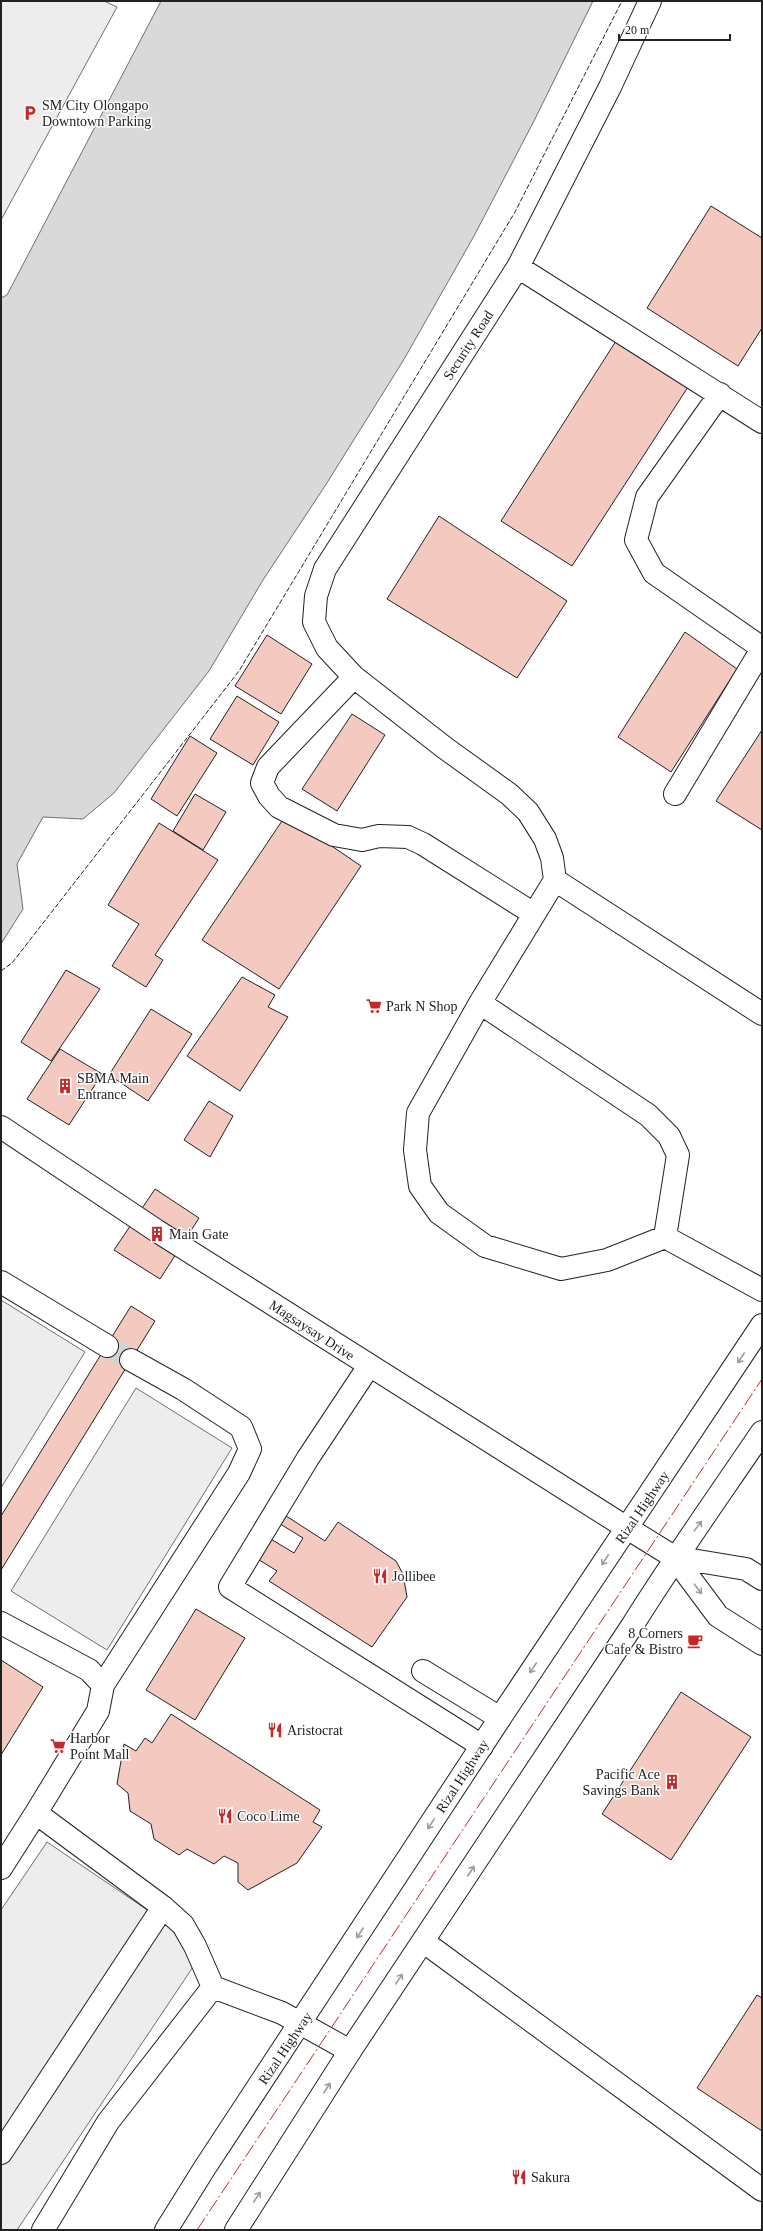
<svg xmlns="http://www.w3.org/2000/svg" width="763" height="2231" font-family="Georgia,serif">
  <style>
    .parking { fill: #ededed; stroke: #6f6f6f }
    .water { fill: #d9d9d9; stroke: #6f6f6f }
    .building { fill: #f3c9c0; stroke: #222 }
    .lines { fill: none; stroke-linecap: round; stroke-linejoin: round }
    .minor-tunnel { stroke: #d3d3d3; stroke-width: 22; stroke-dasharray: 22 11; stroke-linecap: butt }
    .minor-casing { stroke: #222; stroke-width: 24 }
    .major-casing { stroke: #222; stroke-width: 24 }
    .minor { stroke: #fff; stroke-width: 22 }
    .major { stroke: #fff; stroke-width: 22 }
    .fence { stroke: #222; stroke-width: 1; stroke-dasharray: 5 2; stroke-linecap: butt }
    .power { stroke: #c62828; stroke-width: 1; stroke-dasharray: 14 3 2 3; stroke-linecap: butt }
    .oneway { stroke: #9c9c9c }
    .labels { text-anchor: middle; stroke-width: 3; stroke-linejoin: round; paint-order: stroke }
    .poi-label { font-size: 14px; fill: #222; stroke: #fff; text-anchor: start }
    .street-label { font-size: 14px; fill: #222; stroke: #fff }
  </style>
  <rect width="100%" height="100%" fill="#fff"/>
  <path class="parking" d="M1,1h103l13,6 -116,213z
    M1,1300l84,52 -84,136z
    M136,1388l96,60 -125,202 -96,-59z
    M47,1842l158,107 -188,281h-16v-320z"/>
  <path class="water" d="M161,1h432l-58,118 -61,117 -71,125 -78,125 -62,94 -54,91 -95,122 -31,26 -40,-2 -26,47 6,45 -22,35v-646l6,-3z"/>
  <path class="building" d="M711,206l51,32v90l-24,38 -91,-58z
    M616,341l72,46 -116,179 -71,-45z
    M439,516l128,85 -50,77 -130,-79z
    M685,632l52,37 -66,103 -53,-35z
    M267,635l45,29 -31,50 -46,-28z
    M237,696l42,26 -26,43 -43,-26z
    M352,714l33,21 -48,76 -35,-22z
    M762,730v100l-46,-29z
    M190,736l27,17 -40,63 -26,-17z
    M195,794l31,18 -23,38 -30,-19z
    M286,815l75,51 -82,123 -77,-49z
    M159,823l59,37 -63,95 8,5 -17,27 -34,-21 27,-42 -31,-19z
    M66,970l34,19 -49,72 -30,-19z
    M242,977l33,18 -7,12 20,10 -48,74 -53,-35z
    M151,1009l41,25 -44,67 -39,-26z
    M60,1049l42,25 -33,51 -42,-26z
    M209,1101l24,15 -23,41 -26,-17z
    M155,1189l44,29 -39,61 -46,-29z
    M131,1306l24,15 -154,249v-54z
    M283,1514l42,27 13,-19 58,39 7,13 4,23 -35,50 -103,-66 8,-10 -21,-13 13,-20 25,15 9,-15 -26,-16z
    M196,1609l49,29 -50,82 -49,-30z
    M1,1660l42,27 -42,68z
    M681,1692l70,45 -80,123 -69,-46z
    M171,1714l149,96 -7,12 9,5 -25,36 -49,27 -10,-8v-19l-14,-7 -10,8 -27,-15 -8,6 -25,-16 -3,-15 -21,-13 -2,-18 -11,-9 7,-40 12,7 9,-13 7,5z
    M757,1995l5,3v133l-65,-43z"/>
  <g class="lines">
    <path class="minor-tunnel" d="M107,1346l24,14"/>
    <defs>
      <path id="minor" d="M650,1l-40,86 -92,180 -193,302 -9,27 -2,26 13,26 27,29 91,71 64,46 19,18 17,27 7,19 3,22 -75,123 -62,110 -3,37 5,36 19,27 46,33 76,23 46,-9 58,-23 97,53
        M518,267l244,155
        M720,394l-73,103 -11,43 18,33 108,75
        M354,677l-86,90 -6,16 7,13 10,11 55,28 28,5 17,-4 29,1 15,7 111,70
        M675,794l87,-145
        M555,880l207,134
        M480,1003l168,112 21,21 9,19 -13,82
        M1,1282l106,64
        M369,1366l-61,92 -78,129 252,159
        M627,1528l47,29 44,59 44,28
        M674,1557l72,12 16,10
        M1,1623l88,47 14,15 -5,26 -62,102 127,94 20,18 12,21 18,41 69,26 68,38
        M423,1671l77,47
        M103,1685l136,-212 11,-24 -9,-22 -58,-38 -52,-29
        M1,1868l35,-55
        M424,1942l338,248
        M1,2153l162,-246
        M43,2230l65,-108 105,-135"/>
      <path id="major" d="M1,1127l156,104 470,297
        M166,2230l38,-61 296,-451 262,-393
        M236,2230l114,-179 282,-425c41,-66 86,-129 130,-194"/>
    </defs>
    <use href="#minor" class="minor-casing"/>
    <use href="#major" class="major-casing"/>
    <use href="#minor" class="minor"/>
    <use href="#major" class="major"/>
    <path class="fence" d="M1,971l11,-8 227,-292 276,-459 107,-211"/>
    <path class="power" d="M197,2230l565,-851"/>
  </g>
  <defs><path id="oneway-shaft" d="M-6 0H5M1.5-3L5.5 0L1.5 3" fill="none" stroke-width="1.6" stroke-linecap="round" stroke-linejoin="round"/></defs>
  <g class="oneway">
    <use href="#oneway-shaft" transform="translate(741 1358) rotate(123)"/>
    <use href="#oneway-shaft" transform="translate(698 1526) rotate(-53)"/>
    <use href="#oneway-shaft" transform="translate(605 1560) rotate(124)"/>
    <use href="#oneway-shaft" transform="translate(698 1589) rotate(53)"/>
    <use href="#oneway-shaft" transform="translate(533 1668) rotate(124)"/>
    <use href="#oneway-shaft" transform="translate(431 1824) rotate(123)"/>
    <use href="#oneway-shaft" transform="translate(471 1871) rotate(-57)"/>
    <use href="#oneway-shaft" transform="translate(360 1933) rotate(123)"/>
    <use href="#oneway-shaft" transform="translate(399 1979) rotate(-56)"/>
    <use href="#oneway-shaft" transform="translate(327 2088) rotate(-57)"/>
    <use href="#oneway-shaft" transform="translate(257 2197) rotate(-57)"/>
  </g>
  <defs>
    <symbol id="parking-bare" viewBox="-9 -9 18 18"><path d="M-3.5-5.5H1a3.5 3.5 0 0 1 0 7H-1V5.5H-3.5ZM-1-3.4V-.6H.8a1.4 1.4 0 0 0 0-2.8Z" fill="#c62828" stroke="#fff" stroke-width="2.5" paint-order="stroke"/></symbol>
    <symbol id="supermarket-bare" viewBox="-9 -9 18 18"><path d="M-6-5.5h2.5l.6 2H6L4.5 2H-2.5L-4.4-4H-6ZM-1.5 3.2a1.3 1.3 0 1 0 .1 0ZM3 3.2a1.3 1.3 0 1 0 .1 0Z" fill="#c62828" stroke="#fff" stroke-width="2.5" paint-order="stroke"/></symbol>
    <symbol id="building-bare" viewBox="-9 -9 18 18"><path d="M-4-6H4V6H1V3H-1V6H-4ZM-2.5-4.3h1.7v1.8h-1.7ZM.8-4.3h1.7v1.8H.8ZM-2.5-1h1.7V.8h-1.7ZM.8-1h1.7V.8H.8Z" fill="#c62828" stroke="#fff" stroke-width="2.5" paint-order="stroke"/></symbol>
    <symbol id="restaurant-bare" viewBox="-9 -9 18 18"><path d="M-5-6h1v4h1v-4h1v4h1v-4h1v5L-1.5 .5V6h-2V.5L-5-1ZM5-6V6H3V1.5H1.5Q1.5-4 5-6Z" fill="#c62828" stroke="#fff" stroke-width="2.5" paint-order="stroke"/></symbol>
    <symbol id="cafe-bare" viewBox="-9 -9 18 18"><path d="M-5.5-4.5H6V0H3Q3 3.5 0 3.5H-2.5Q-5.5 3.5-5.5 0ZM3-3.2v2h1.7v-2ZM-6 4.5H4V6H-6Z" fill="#c62828" stroke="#fff" stroke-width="2.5" paint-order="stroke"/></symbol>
  </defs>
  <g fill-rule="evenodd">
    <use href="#parking-bare" x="19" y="102" width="22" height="22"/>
    <use href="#supermarket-bare" x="363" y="995" width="22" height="22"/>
    <use href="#building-bare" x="54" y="1075" width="22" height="22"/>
    <use href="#building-bare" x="146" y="1223" width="22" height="22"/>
    <use href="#restaurant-bare" x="369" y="1565" width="22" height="22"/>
    <use href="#cafe-bare" x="684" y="1630" width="22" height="22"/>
    <use href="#restaurant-bare" x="264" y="1719" width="22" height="22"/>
    <use href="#supermarket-bare" x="47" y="1735" width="22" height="22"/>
    <use href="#building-bare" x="661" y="1771" width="22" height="22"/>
    <use href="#restaurant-bare" x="214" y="1805" width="22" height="22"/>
    <use href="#restaurant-bare" x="508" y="2166" width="22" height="22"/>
  </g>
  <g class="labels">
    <g class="poi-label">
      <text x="42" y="110">SM City Olongapo<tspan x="42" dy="16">Downtown Parking</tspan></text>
      <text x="386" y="1011">Park N Shop</text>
      <text x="77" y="1083">SBMA Main<tspan x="77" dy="16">Entrance</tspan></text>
      <text x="169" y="1239">Main Gate</text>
      <text x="392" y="1581">Jollibee</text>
      <text x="683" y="1638" text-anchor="end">8 Corners<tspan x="683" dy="16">Cafe &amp; Bistro</tspan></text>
      <text x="287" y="1735">Aristocrat</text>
      <text x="70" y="1743">Harbor<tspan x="70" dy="16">Point Mall</tspan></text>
      <text x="660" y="1779" text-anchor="end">Pacific Ace<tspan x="660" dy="16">Savings Bank</tspan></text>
      <text x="237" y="1821">Coco Lime</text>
      <text x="531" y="2182">Sakura</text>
    </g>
    <g class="street-label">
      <text transform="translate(468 345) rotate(-57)" y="5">Security Road</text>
      <text transform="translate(312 1330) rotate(33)" y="5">Magsaysay Drive</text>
      <text transform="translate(642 1507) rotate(-56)" y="5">Rizal Highway</text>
      <text transform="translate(462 1776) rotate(-57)" y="5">Rizal Highway</text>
      <text transform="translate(285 2048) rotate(-56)" y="5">Rizal Highway</text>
    </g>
  </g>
  <rect width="763" height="2231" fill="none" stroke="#222222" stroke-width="4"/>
  <path d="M619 34v6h111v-6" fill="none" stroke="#222222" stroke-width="2"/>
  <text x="625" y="34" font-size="12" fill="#222222" stroke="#ffffff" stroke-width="3" paint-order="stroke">20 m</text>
</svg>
